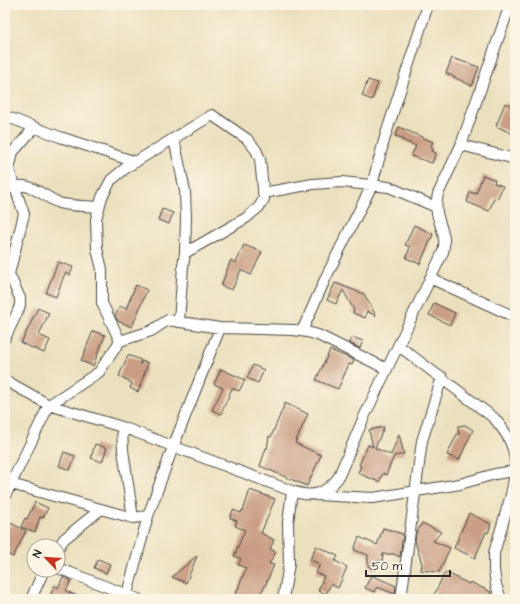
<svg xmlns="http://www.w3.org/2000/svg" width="520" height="604" font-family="'Architects Daughter',sans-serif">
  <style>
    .building { fill: #ca9e84 }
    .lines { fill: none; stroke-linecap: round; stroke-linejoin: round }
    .street-casing { stroke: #484641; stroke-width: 12 }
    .street { stroke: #fff; stroke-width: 10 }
  </style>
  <rect width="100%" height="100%" fill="#fcf5e5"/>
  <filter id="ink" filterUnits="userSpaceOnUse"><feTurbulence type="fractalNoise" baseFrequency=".025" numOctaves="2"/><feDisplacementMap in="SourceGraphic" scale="8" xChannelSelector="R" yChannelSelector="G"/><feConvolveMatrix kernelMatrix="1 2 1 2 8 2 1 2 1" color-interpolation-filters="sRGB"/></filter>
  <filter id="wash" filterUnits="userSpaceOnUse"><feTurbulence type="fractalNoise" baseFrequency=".012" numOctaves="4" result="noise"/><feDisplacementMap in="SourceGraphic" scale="16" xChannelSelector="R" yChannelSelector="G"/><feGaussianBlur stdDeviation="0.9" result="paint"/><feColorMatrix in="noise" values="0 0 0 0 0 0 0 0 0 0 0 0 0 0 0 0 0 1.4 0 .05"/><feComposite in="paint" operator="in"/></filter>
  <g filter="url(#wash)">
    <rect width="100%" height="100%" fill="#ebe0be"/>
    <g id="blocks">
      <path class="building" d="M452,58l27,9 -7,19 -26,-13z
        M368,80l10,3 -6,17 -10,-4z
        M505,103l10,4v28l-19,-9z
        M399,127l34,15 -2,4 2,2 -1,3 4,2 -4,10 -21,-7 5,-10 -14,-6v-2l-7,-2z
        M483,175l12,5 -1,3 9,3 -6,13 -3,-1 -5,13 -22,-9 3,-10 6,2z
        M162,209l11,4 -4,11 -11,-4z
        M414,225l19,9 -13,30 -14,-6 4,-11 -5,-2z
        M244,245l18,7 -11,23 -10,-5 -9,20 -11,-4 9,-24 1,-2 5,3z
        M58,262l15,5 -3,8 -5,-2 -9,24 -10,-4z
        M335,283l29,11 12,22 -9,-5 -2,7 -12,-5 1,-3 -11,-20 -7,14 -9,-4z
        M136,285l11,5 -15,37 -14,-6 -3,-5 5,-10 6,3z
        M434,303l21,10 -5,12 -21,-10z
        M38,308l11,5 -10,22 11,5 -6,13 -23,-10z
        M93,331l12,4 -12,31 -12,-5z
        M352,337l11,4 -3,7 -11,-5z
        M330,350l24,10 -2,5 -3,-1 -11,25 -22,-9z
        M128,355l13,5 -2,4h2l1,-3 6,2 -10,29 -8,-4 2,-5 -13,-7z
        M253,365l11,5 -6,13 -11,-5z
        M221,369l24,11 -6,11 -7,-3 -11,26 -9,-4 11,-22 -9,-4z
        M285,403l23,11 -13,29 26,12 -14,31 -47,-20 6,-18 1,1 2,-13 2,1z
        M465,425l8,5 -14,30 -12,-5 10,-21h2l-1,-8z
        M384,427l-9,21 16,7 8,-21 5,20 -10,2 -8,19 -3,-2 -4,9 -21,-9 3,-7 -2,-1 9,-20 5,2 -4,-17z
        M95,444l12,4 -5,14 -11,-4z
        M64,452l11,4 -5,14 -11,-4z
        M250,490l25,9 -14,34 13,7 -4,9 6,3 -7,12 5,1 -9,21 -9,13h-22l12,-31 -8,-3 3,-6 -7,-3 11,-26 -10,-4 2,-5 -7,-3 3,-8 8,3 1,-3 1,1z
        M35,502l13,6 -5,10 -3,-1 -5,15 -14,-5 4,-9 2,1z
        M469,513l22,11 -3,9 -2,-1 -11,26 -21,-10z
        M11,523l15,8 -13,26 -8,-4v-19z
        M422,523l19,9 -8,9 17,7 -11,24 -18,-2 1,-6 -7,-23 1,-7z
        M383,528l20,6 -3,23 -6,-3h-11l-1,7h-3l-5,9 -6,-4v-11l-14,-5 5,-13 18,8z
        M316,546l22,10 -3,5 12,6 -9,21 -7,-4 -5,10 -8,-3 6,-15 -8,-3 4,-9 -10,-4z
        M197,556l-11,27 -14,-6 8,-7z
        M98,559l12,5 -4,9 -12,-5z
        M445,572l24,12 1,-2 21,10 -3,7h-56z
        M371,575l25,11 -1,8 -18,-7 -3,5 -9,-4z
        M63,577l8,3 -5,11 18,8h-35l5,-13 4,2z"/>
    </g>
  </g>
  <g filter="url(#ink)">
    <use href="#blocks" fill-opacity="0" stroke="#484641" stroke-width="1"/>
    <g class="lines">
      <defs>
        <path id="street" d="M5,116l55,21 76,25
          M174,139l11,52 1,27 -1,35 -2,13 -4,56
          M461,145l54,14
          M5,190c23,-12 34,4 54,13 9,3 30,3 40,4
          M263,193l50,-9 29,-2 47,5 47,20
          M430,278l85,39
          M302,331l25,-56 45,-90 13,-48 43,-132
          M5,338l13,-27 2,-6v-7l-11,-24 15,-60 -15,-44 4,-18 21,-24
          M120,341l31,-10 17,-11 52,8 74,2 13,2 11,3 69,34
          M399,346l95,72c12,14 20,26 21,44
          M5,380l44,25 73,22 170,64c20,7 32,4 46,-13l26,-61 79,-165c6,-22 -12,-33 -5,-58l23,-49 49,-140
          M122,427l1,23 10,68
          M11,484l122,34 15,-2
          M316,495l57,3 87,-14 35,-10 20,-3
          M5,496l44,-91 50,-33 21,-31 -18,-38v-34l-5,-20 -1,-30 6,-22 9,-17 16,-13 85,-52 35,24 9,11 4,9 4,40 -5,8 -13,11 -61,35
          M58,548l6,-9 37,-30
          M58,568l80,31
          M127,594l21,-78 25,-69 47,-119
          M31,599l13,-29
          M283,599l6,-35 -1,-41 4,-32
          M401,599l21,-158 20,-64
          M501,599l-5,-14 -2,-15v-17l17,-58 4,-21"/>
      </defs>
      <use href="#street" class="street-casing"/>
      <use href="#street" class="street"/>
    </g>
  </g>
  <rect width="520" height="604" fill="none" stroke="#fcf5e5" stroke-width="20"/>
  <g transform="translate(46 558) rotate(295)"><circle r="19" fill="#fcf5e5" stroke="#a8a49b"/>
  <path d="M0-3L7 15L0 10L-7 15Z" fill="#c8321e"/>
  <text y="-6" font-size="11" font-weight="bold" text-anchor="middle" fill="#2b2b2b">N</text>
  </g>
  <path d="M366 570v6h84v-6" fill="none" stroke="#2b2b2b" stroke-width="2"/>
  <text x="372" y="570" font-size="12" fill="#2b2b2b" stroke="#fcf5e5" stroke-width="3" paint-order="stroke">50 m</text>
</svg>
